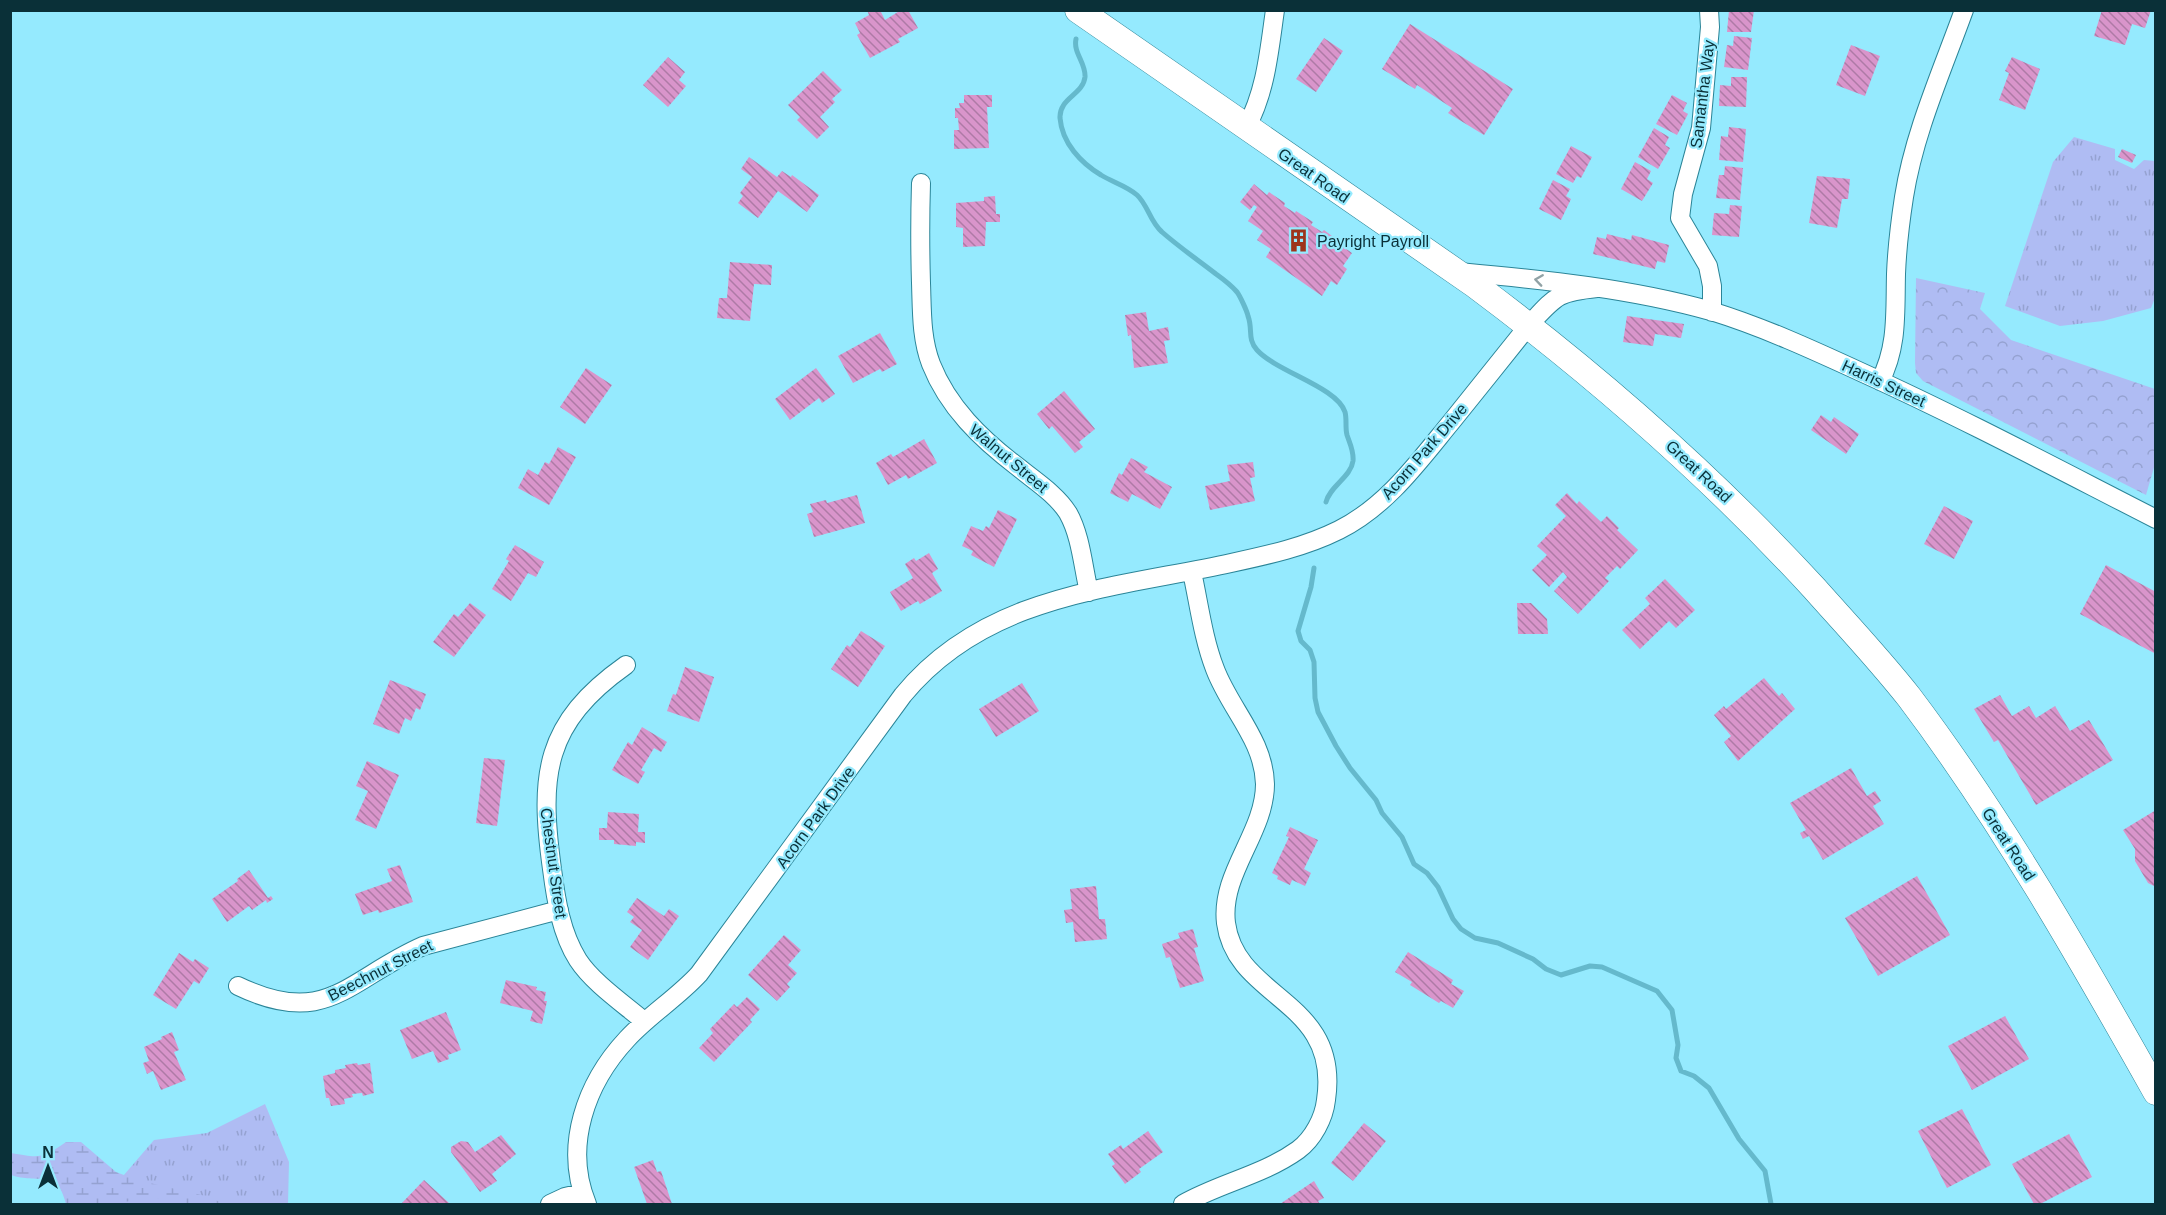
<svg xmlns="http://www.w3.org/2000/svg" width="2166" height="1215" font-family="Helvetica,sans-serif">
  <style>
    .grass { fill: url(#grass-tufts) }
    .forest { fill: url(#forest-crowns) }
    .wetland { fill: url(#wetland-marsh) }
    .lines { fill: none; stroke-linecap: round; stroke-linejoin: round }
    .stream { stroke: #65b9cc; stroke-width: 5 }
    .building { fill: url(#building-back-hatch) }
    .street-casing { stroke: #2b8598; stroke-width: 20 }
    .secondary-casing { stroke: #2b8598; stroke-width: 27 }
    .street { stroke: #fff; stroke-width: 18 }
    .secondary { stroke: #fff; stroke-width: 26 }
    .oneway { stroke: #91a2a5 }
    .labels { text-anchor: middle; stroke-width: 4.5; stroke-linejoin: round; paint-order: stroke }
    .street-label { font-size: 16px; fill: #0a3038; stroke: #95eafe }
    .poi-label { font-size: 16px; fill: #0a3038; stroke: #95eafe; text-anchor: start }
  </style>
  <defs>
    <pattern id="grass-tufts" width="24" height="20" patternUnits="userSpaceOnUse" patternTransform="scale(1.5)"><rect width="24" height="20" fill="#afbcf3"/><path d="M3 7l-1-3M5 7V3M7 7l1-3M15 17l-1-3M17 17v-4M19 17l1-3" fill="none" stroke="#95a2d1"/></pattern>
    <pattern id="forest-crowns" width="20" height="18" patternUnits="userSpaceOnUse" patternTransform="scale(1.5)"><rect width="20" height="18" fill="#afbcf3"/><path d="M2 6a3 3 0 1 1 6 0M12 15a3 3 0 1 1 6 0" fill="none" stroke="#95a2d1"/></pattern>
    <pattern id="wetland-marsh" width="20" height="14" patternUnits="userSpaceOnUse" patternTransform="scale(1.5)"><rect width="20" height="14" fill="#afbcf3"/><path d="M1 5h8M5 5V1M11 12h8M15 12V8" fill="none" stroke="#95a2d1"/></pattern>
    <pattern id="building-back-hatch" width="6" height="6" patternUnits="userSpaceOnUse" patternTransform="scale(1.5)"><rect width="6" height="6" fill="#d995cb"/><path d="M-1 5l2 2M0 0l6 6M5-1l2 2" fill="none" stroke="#ae7aa6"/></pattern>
  </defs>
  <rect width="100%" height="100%" fill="#95eafe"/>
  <path class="grass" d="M2074,137l41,12v11l19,9 10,-9 11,1v137l-4,10 -48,13 -43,5 -55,-20 48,-144z
    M265,1104l24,58 -1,42h-189l55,-64 53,-7z"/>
  <path class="forest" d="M1916,278l69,15 -5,16 31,31 144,49v75l-9,31 -223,-114 -7,-8 -1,-10z"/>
  <path class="wetland" d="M66,1142h15l35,30 21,8 64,15 25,9h-48l-24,-7 -42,7 -11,-1 -2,1h-33c-8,-35 -29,-20 -55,-29v-22c29,5 30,6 55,-11z"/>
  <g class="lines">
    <path class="stream" d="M1076,39c-3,14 10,24 9,38 -2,18 -26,21 -25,41 2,25 21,45 41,57 11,7 26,11 36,20 11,10 13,27 25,37 17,15 36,28 54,42 7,5 15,11 21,18 3,4 10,19 11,24 5,13 -1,23 9,34 20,22 80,37 88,62 2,7 0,16 2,23 3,9 7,16 6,26 -2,16 -23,25 -27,41
      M1314,568l-3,19 -13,44 3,10 9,9 4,12 1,36 3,14 18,34 14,22 26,32 6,13 20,24 12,27 13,9 11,14 15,32 8,10 14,9 23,5 35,16 13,10 15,6 29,-9 12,1 55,24 15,19 6,35 -2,13 5,13 13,5 15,12 30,51 26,32 6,33"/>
  </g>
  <path class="building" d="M867,10h13l5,10 16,-10h7l10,18 -20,11 2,3 -30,16 -13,-23 3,-2 -5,-10 14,-8z
    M1729,10h25l-3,22h-24z
    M2102,10h49l-6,18 -13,-4 -7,21 -31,-9z
    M1410,24l103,65 -29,46 -36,-22 4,-5 -35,-23 -2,4 -33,-20z
    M1734,36l18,2 -4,32 -24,-3 3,-22 6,1z
    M1324,38l19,13 -27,41 -20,-13z
    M1851,45l29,11 -15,40 -29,-11z
    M668,57l17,15 -6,8 7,6 -18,21 -25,-22z
    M2012,57l28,12 -15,41 -26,-10 10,-27 -4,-2z
    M823,71l19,19 -10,9 3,3 -15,15 9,10 -12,12 -20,-19 3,-3 -12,-12z
    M1731,77h16l-1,30 -27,-1 1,-21 11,1z
    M964,95h28v12h-5l2,41 -35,1v-19h5l-1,-12h-3v-10h5l-1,-5h5z
    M1672,95l15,8 -4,8 5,3 -11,21 -21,-11z
    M1729,127l17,2 -3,33 -24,-2 2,-24 7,1z
    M1654,128l15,9 -4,8 5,3 -12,21 -20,-12z
    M1571,146l21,11 -11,21 -4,-2 -4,7 -17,-9z
    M2122,149l14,6 -4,8 -14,-6z
    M749,157l28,20 5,-6 9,6 1,-2 27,20 -12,17 -29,-21 -20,27 -20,-15 5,-7 -3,-3 12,-16 -11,-8z
    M1635,162l16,9 -4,8 6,4 -11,18 -21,-12z
    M1725,166l18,2 -3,32 -24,-2 3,-23h5z
    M1817,176l33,3 -2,20h-6l-5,29 -28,-5z
    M1553,180l17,9 -4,7 5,3 -10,21 -22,-11z
    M1254,184l13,11 2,-3 16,11 -1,3 11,7 1,-2 17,11 -2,3 11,7 2,-2 16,12 -1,2 13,9 -9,13 4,3 -10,16 -6,-4 -9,15 -56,-39 5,-8 -14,-9 6,-9 -15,-10 9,-14 -3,-2 -4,5 -10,-8z
    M995,196l1,18h4v8h-14l-1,24 -22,1v-19l-7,-1v-24l28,-2v-4z
    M1730,205l12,1 -3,31 -27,-2 2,-22 15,1z
    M1607,234l24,6 1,-5 37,10 -4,18 -8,-2 -2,8 -62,-15 4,-17 9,2z
    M730,262l42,3 -1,20 -17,-1 -4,37 -33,-3 2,-20h8z
    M1146,312l3,19 19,-4 2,13 -6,1 4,22 -34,5 -3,-33 -3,1 -3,-21z
    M1627,316l57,8 -3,14 -26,-4 -2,12 -30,-4z
    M880,333l17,31 -15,8 -2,-3 -27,14 -15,-27z
    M586,368l26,17 -27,39 -25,-17z
    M816,368l19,26 -13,9 -3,-5 -29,22 -15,-21z
    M1064,391l31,38 -16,13 4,5 -8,6 -23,-27 -3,3 -12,-15z
    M1821,415l10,7 3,-5 25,17 -13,20 -35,-24z
    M924,439l13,24 -29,16 -2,-4 -18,10 -12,-22 15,-9 2,3z
    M558,447l18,10 -27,48 -31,-17 10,-19 10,6 7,-13 4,2z
    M1131,458l17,9 -4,5 28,15 -12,22 -28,-15 -4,8 -18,-9 9,-20 3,2z
    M1253,462l2,15 -5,1 5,23 -45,9 -5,-24 25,-5 -3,-16z
    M1567,493l10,11 2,-3 22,21 6,-6 12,12 -2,2 21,20 -18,19 -3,-3 -12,12 4,3 -31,33 -24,-23 13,-14 -4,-5 -14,15 -17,-17 15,-15 -10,-9 29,-30 -11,-11z
    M857,495l8,28 -51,14 -7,-23 6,-2 -3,-8 16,-4 1,3z
    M1944,506l29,15 -19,38 -30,-15z
    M998,510l19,9 -23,48 -23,-12 2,-4 -11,-5 9,-20 12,5 3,-5 3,2z
    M515,545l29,17 -8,15 -8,-4 -17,28 -19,-12 17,-28 -3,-2z
    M929,553l9,16 -6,4 10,18 -22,13 -2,-3 -17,10 -11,-19 23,-14 -8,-14 9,-6 2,3z
    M2106,565l50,27v62l-76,-40z
    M1665,579l30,31 -19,18 -7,-7 -29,28 -18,-19 28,-26 -5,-6z
    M470,603l16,12 -32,42 -21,-15 21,-28 4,3z
    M1517,603h14l16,16 1,15h-30z
    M861,631l24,15 -27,41 -27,-18 16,-24 3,2z
    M685,667l29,10 -15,45 -32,-11 6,-17 3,1z
    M1764,678l15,18 3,-3 13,16 -57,52 -14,-19 7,-6 -17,-21 10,-9 2,3z
    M390,680l36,14 -6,16 -4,-2 -5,13 -6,-3 -6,16 -26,-10z
    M1022,683l17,28 -43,26 -17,-28z
    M2000,695l12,21 17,-10 7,12 19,-12 15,25 19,-11 24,40 -77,45 -38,-65 -4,2 -20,-33z
    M642,727l25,15 -6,10 -7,-4 -13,22 4,2 -7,12 -26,-14 16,-28 4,3z
    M484,758l21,2 -8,66 -21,-3z
    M367,761l32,14 -23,54 -21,-9 13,-29 -12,-5z
    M1851,768l16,28 8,-5 6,10 -8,5 11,18 -61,36 -14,-24 -6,3 -3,-6 6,-3 -16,-27z
    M2156,810v77l-8,-4 -13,-22v-12l-12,-19z
    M608,812l31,2 -1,18h7v11l-9,-1v4l-22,-2v-4h-15v-12h8z
    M1290,827l28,13 -14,29 7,4 -6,13 -13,-6 -2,5 -13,-6 1,-3 -6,-3 17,-36 -3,-1z
    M400,865l13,37 -34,11 -1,-3 -15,5 -8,-21 37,-13 -5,-12z
    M249,870l19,28 3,-2 2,3 -6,4 -1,-3 -14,10 -3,-4 -22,16 -15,-23 26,-18 -1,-2z
    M1917,876l33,59 -72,41 -33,-58z
    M1096,886l3,33h6l2,20 -32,3 -2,-20 -7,1 -2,-13 8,-1 -2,-20z
    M637,898l27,18 5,-7 10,7 -31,44 -18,-13 12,-17 -12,-8 4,-5 -7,-5z
    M1193,929l5,18 -4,1 10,33 -24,7 -10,-31 -4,1 -4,-14 18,-6 -2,-5z
    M784,935l17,15 -13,15 9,8 -10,11 3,3 -13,14 -29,-26z
    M1408,952l45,28 -2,4 13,7 -11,17 -12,-7 -2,2 -29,-18 2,-3 -17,-10z
    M179,953l14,9 2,-3 14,9 -10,16 -5,-3 -18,28 -23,-14z
    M506,980l31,7 -1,3 10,2 -2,9h3l-5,23 -12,-3 3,-10 -33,-8z
    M747,997l13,12 -10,11 2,2 -38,40 -15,-14 14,-15 -3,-4 24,-25 3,3z
    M446,1012l15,38 -13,5 1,4 -11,4 -5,-12 -21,8 -12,-29z
    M2005,1016l24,43 -57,31 -24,-44z
    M172,1032l7,18 -5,2 12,28 -25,10 -8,-19 -6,3 -4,-11 6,-2 -5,-14 18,-8 -1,-2z
    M357,1063l1,2 12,-2 4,30 -11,3 -1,-3 -10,1 1,3 -9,2 1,5 -14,2 -2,-8h-3l-3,-22 12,-3v-3l11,-2 -1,-3z
    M1962,1109l29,56 -44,23 -29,-57z
    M1364,1123l22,18 -33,40 -22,-18z
    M1148,1131l15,21 -24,17 2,3 -16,12 -13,-18 3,-2 -7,-10 13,-9 2,4z
    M2069,1134l23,43 -52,27h-6l-22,-40z
    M501,1135l15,19 -24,20 5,7 -17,11 -29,-40v-5l10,-6 7,1 7,10z
    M653,1160l4,12 4,-1 11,33h-25l-13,-37z
    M424,1180l25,23 -2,1h-46z
    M1314,1181l10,17 -6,3 2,3h-40z"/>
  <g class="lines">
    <defs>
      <path id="street" d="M1709,10l1,17 -9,101 -18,66 -3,24 28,48 4,20v26
        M1246,128c20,-37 23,-76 29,-118
        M921,183c-1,33 -1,67 0,100 1,27 0,55 10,81 17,43 50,75 87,103 17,14 38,27 50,46 13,23 15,54 21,79
        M1460,272c84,8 169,16 251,39 52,16 102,39 152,62 99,45 195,96 293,146
        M1880,381c18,-34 15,-69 16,-107 1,-26 4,-51 8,-77 10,-64 38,-126 60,-187
        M626,665c-82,58 -87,110 -74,204 4,31 9,64 26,91 15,23 46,44 67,62
        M238,986c89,43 110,-7 185,-40l136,-36
        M550,1204l15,-7 17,-4
        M587,1204c-24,-58 -1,-121 40,-165 22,-24 50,-41 72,-65l204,-279c83,-101 209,-106 328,-132 37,-8 74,-16 108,-33 48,-24 80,-69 113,-109 26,-32 51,-64 77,-96 27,-29 28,-33 68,-37
        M1183,1204c37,-21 80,-29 115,-54 15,-11 26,-32 28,-50 15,-101 -90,-100 -100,-177 -6,-50 39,-90 39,-139 -1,-44 -35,-75 -50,-115 -12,-31 -16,-65 -23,-97"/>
      <path id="secondary" d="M1078,10l397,275c122,91 236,191 339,303 32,36 65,71 95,109 93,123 171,260 247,395"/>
    </defs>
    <use href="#street" class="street-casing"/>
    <use href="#secondary" class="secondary-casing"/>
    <use href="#street" class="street"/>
    <use href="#secondary" class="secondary"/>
  </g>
  <defs><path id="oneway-chevron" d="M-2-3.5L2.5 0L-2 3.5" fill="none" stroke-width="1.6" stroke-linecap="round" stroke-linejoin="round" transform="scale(1.5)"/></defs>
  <use class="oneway" href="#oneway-chevron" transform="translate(1539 280) rotate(-172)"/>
  <defs>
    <symbol id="building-bare" viewBox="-9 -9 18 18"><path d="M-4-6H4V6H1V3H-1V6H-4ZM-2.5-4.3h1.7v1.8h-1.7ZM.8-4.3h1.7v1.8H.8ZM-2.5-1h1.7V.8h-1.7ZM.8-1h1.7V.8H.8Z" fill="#9d341c" stroke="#95eafe" stroke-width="2.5" paint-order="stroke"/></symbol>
  </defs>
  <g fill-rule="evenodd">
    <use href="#building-bare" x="1282" y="224" width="33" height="33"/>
  </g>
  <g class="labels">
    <g class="street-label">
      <text transform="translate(1702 94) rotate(-83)" y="6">Samantha Way</text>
      <text transform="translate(1314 175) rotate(35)" y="6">Great Road</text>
      <text transform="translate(1884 383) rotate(25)" y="6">Harris Street</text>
      <text transform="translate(1424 451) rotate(-49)" y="6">Acorn Park Drive</text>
      <text transform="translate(1009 458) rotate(40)" y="6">Walnut Street</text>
      <text transform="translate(1699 471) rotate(43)" y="6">Great Road</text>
      <text transform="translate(815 817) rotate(-54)" y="6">Acorn Park Drive</text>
      <text transform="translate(2009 844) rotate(57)" y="6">Great Road</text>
      <text transform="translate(554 863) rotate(82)" y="6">Chestnut Street</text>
      <text transform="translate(380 970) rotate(-27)" y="6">Beechnut Street</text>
    </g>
    <g class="poi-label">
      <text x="1317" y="247">Payright Payroll</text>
    </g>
  </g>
  <rect width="2166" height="1215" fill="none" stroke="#0a3038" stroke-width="24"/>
  <g transform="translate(48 1167)" stroke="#95eafe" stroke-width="4.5" paint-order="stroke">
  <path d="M0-4.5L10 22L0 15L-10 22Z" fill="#0a3038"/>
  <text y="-9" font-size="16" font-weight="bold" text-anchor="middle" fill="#0a3038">N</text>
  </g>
</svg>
